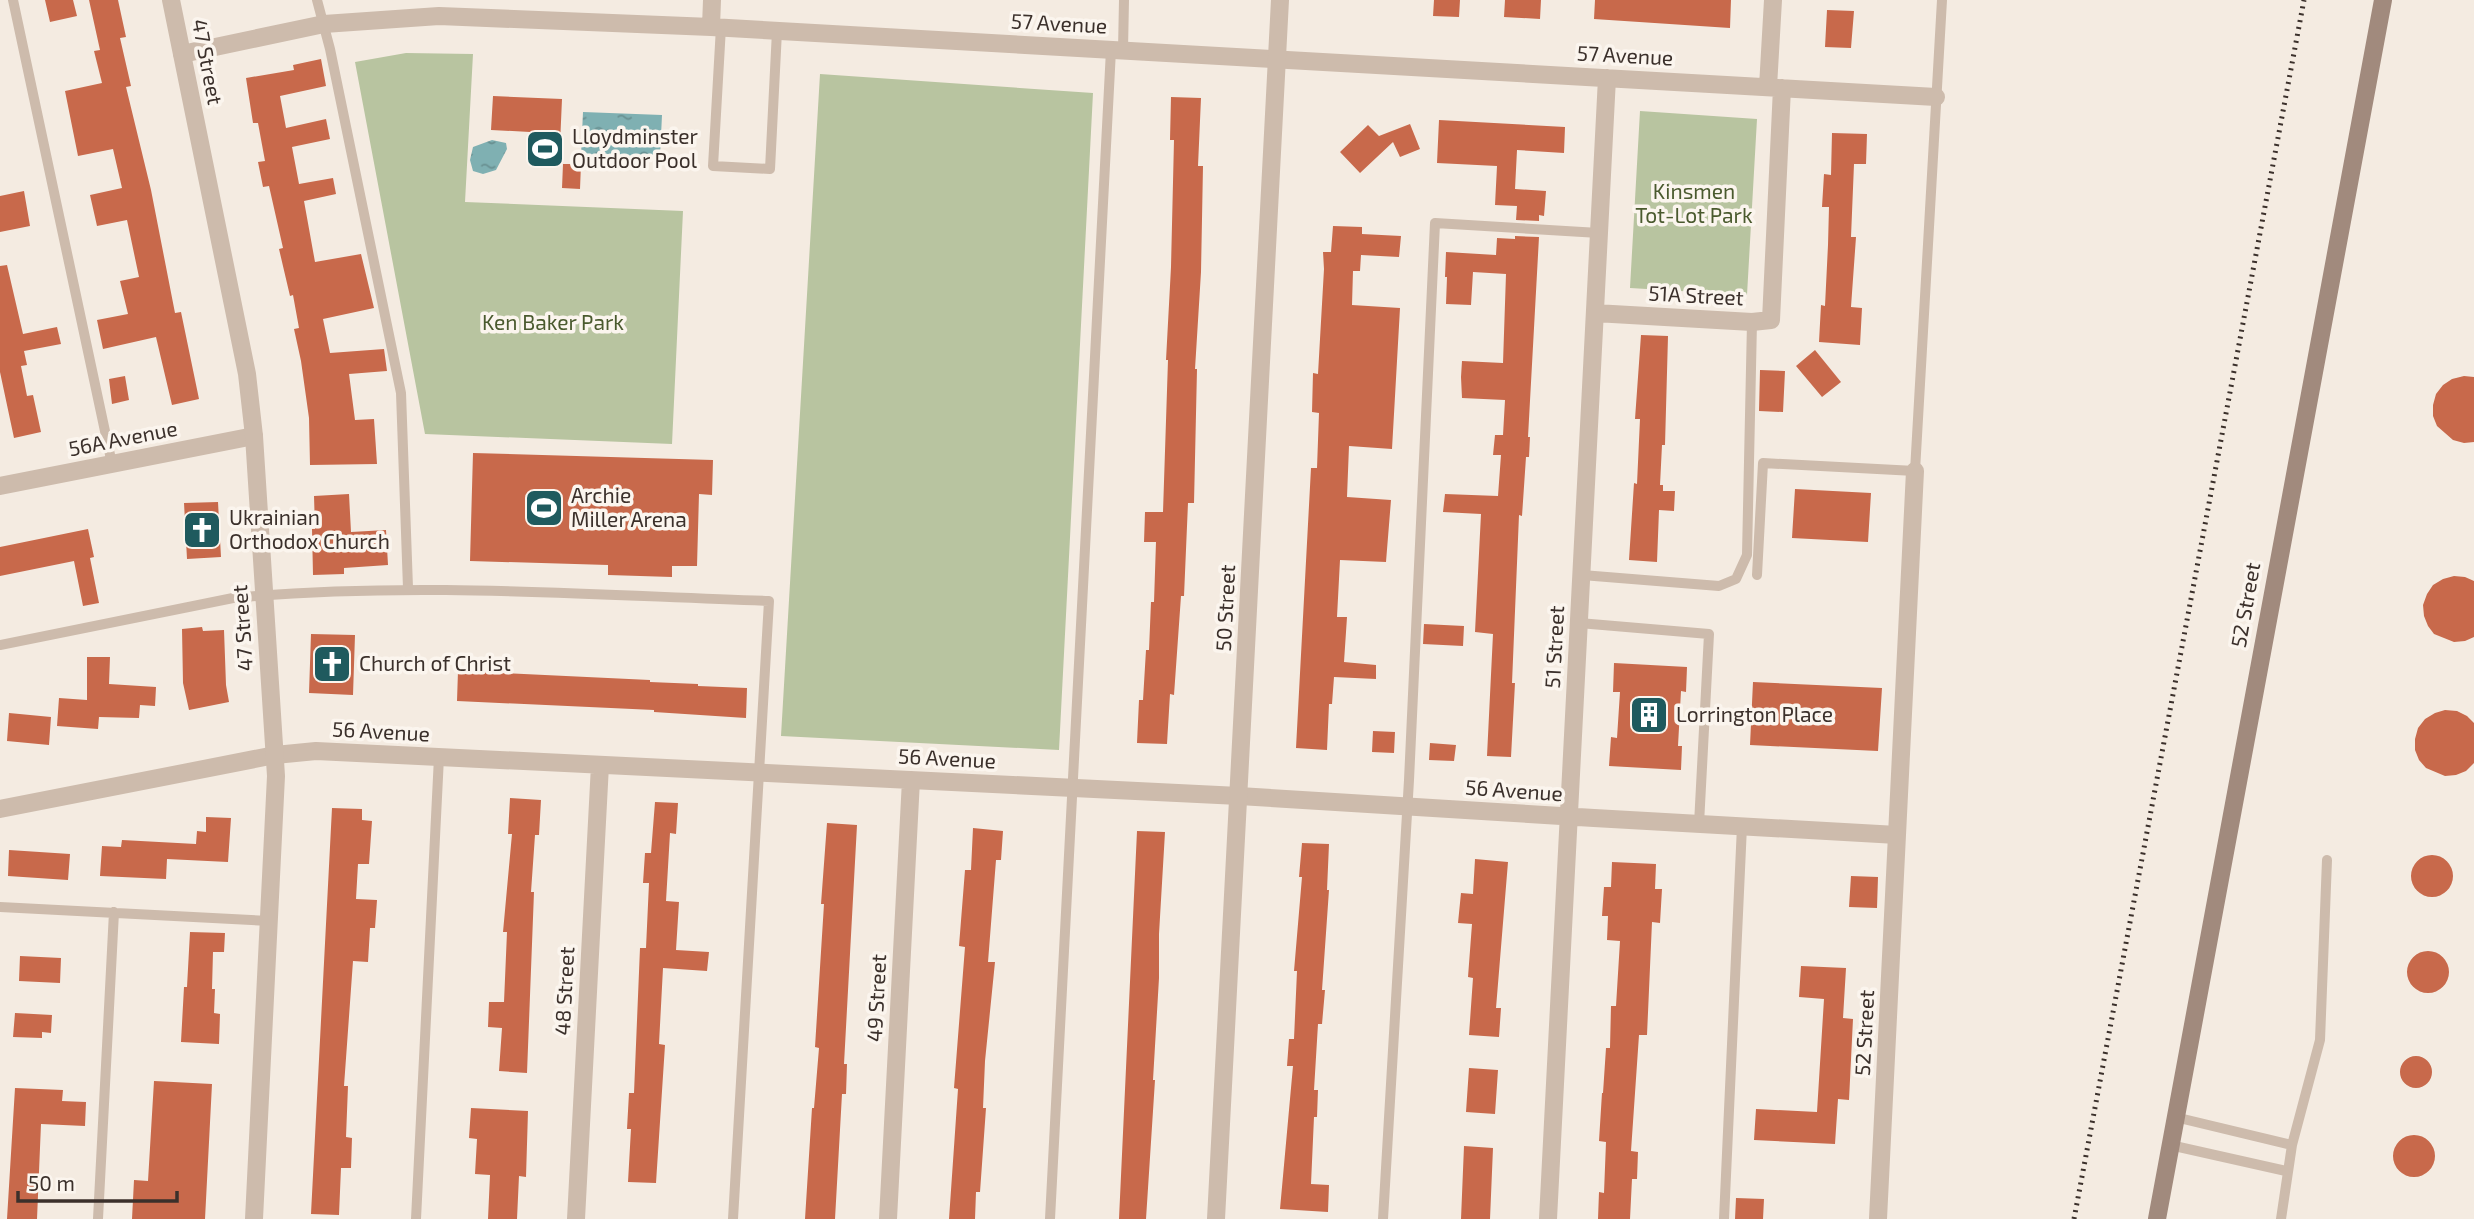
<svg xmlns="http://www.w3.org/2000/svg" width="2474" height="1219" font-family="'Exo 2',sans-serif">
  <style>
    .park { fill: #b8c4a0 }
    .water { fill: url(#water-ripples) }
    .building { fill: #c8694b }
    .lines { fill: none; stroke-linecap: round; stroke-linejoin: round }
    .service { stroke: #cdbbac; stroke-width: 10 }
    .minor { stroke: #cdbbac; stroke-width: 18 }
    .tertiary { stroke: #cdbbac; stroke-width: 18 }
    .secondary { stroke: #a18a7d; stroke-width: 18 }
    .rail { stroke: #3b302b; stroke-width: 5; stroke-dasharray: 2 5; stroke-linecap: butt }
    .labels { text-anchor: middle; stroke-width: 7; stroke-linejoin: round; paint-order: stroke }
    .street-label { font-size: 21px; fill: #3b302b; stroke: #fbf5ee }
    .poi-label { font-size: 21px; fill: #3b302b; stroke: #fbf5ee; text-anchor: start }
    .park-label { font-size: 21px; fill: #4a5a2e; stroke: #fbf5ee }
  </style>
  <defs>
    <pattern id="water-ripples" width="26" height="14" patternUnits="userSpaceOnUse" patternTransform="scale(1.75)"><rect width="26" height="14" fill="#7fb0b2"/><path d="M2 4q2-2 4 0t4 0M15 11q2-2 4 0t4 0" fill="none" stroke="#699091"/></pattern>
  </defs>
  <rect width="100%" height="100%" fill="#f4ebe1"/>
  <path class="park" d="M406,53l67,1 -8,148 218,9 -11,233 -247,-10 -70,-372z
    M820,74l273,19 -34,657 -278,-14z
    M1640,111l117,8 -10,176 -117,-7z"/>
  <path class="water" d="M583,112l79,3 -2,42 -79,-2z
    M492,140l14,3 1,6 -11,21 -13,4 -10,-3 -3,-11 3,-13z"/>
  <path class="building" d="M45,0h28l4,16 -27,6z
    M89,0h29l8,37 -6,1 11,48 -5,1 25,103 24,123 6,-1 18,87 -27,6 -16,-68 -53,12 -6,-29 31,-6 -8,-33 19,-4 -12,-57 -30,6 -7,-31 32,-7 -9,-39 -35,7 -13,-65 37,-8 -8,-32 6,-1z
    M1434,0h26l-1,17 -26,-1z
    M1505,0h36l-1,19 -36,-2z
    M1595,0h136l-1,28 -136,-9z
    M1827,10l27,1 -3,37 -26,-1z
    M321,59l5,27 -46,10 6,32 40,-9 4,20 -38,8 7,37 34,-6 3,16 -32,7 11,61 46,-8 13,54 -51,11 7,34 54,-4 3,22 -38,3 6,46 19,-1 3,45 -67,1 -1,-47 -8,-57 -7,-32 5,-1 -6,-33 -3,1 -11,-47 4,-1 -14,-62 -6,1 -5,-25 7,-1 -7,-38h-5l-7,-45 48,-8 -1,-5z
    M493,96l69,3 -3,68 -30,-2 1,-33 -39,-2z
    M1171,97l30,1 -3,68h5l-2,106 -6,97h2l-3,134h-6l-4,93h-3l-7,99 -4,-1 -3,50 -30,-1 2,-43h4l3,-50h3l2,-48h3l2,-60h-12l1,-30h18l5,-152h-2l5,-93 3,-127h-4z
    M1439,120l126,7 -1,26 -47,-3 -2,39 31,2 -2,25 -5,-1v6l-23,-1 1,-14 -22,-1 2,-39 -60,-3z
    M1410,124l10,25 -20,8 -7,-15 -33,31 -20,-21 28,-27 11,11z
    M1832,133l35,1 -1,30h-12l-3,73h5l-5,70 11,1 -2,37 -41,-3 2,-37 4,1 3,-61 1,-38h-7l2,-33 7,1z
    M563,164h18l-1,25 -18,-1z
    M24,191l6,35 -30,6v-36z
    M1333,226l29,1v7l39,2 -2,21 -38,-2 -1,16h-7l-1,34 48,3 -8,141 -43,-3 -2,51 44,3 -5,62 -46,-2 -3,57h10l-3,45 32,3v14l-42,-2 -2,27h-3l-2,46 -31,-2 15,-280h6l2,-55 -7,-1 1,-39 5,1 6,-105 -1,-17h8z
    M1515,236l24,1 -11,200h2l-1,20h-3l-4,59 -3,-1 -7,168h3l-4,74 -24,-1 6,-122 -18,-2 6,-118 -38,-2 2,-18 53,2 3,-41h-8l2,-20h8l2,-35 -43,-2 -1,-21 1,-16 41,2 3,-89 -33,-2 -2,33 -25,-1 1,-27h-2l1,-25 50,3 1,-17 18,1z
    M7,265l16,69 34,-7 4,17 -37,7 3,14 -6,1 6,30 6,-1 8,37 -27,6 -14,-66v-106z
    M1641,335l27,1 -3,109h-3l-2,40h3v6h12l-1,20 -15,-1 -2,52 -28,-2 5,-77 3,1 3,-65h-5z
    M1815,350l26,32 -19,15 -26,-31z
    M1760,370l25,1 -2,41 -24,-1z
    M125,376l4,24 -17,4 -3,-25z
    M2464,376l10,1v65l-10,1 -11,-3 -16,-14 -4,-10v-11l3,-11 7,-9 9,-6z
    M473,453l240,7 -1,35 -13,-1 -2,72h-25v11l-64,-2v-10l-138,-4z
    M1795,489l76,4 -3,49 -76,-4z
    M349,494l2,38 35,-2 2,35 -44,3v6l-31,1 -1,-46h3l-1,-33z
    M218,502l3,55 -34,2 -3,-56z
    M88,529l6,28 -4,1 9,45 -16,3 -9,-45 -74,15v-29z
    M2454,576l11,1 9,4v56l-9,4 -11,1 -20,-8 -6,-8 -4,-10 -1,-11 4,-11 6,-9 10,-6z
    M1424,624l40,2 -1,20 -40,-2z
    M202,627l1,4 21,-1 2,55 3,17 -40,8 -6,-27 -1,-54z
    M311,634l44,1 -2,60 -44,-2z
    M87,657h23l-1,27 47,3 -1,19 -15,-1 -1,13 -40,-1 -1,12 -41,-3 2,-28 28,2z
    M1614,663l73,4 -1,25 -5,-1 -3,55h4l-1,24 -72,-4 2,-29 6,1 3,-46h-7z
    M458,671l192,9v2l48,2v2l49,2 -1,30 -92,-6v-2l-197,-9z
    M1753,682l129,6 -4,63 -128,-6z
    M2445,710l12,1 10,5 7,7v40l-8,8 -10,4 -11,1 -19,-8 -7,-8 -4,-10v-11l3,-11 7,-9 10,-6z
    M9,713l42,4 -2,28 -42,-4z
    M1373,731l22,1 -1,21 -22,-1z
    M1430,743l26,2 -2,16 -25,-1z
    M510,798l31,2 -2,35h-4l-4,57h3l-7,181 -28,-2 3,-43 -14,-1 1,-25h15l3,-70h-4l9,-98h-4z
    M655,802l23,1 -2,31 -6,-1 -4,68 13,1 -3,48 33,2 -2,19 -44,-3 -4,76 6,1 -9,138 -28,-1 3,-53h-4l2,-36h5l6,-145h6l3,-65h-6l2,-30h6z
    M332,808l30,1v11l10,1 -3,43h-11l-2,35 21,1 -2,28h-5l-2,34 -15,-1 -9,125h4l-2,51 6,1 -1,30h-10l-2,47 -28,-1z
    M206,817l25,1 -3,44 -61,-3 -1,20 -66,-3 2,-30 19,1 1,-7 74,4 1,-13 9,1z
    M827,823l30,2 -13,239h3l-1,30h-4l-7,125h-30l7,-111h2l5,-60 -4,-1 9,-143h-3z
    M973,828l30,3 -2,29h-5l-8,102h7l-10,99 -2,47h3l-6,84h-4l-1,27h-26l9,-130 -4,-1 11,-141 -6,-1 6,-76h6z
    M1137,831l28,1 -6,102v44l-6,102h2l-9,139h-27z
    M1302,843l27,1 -2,46h2l-7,100h3l-3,34h-4l-4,66h4l-1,27h-3l-3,67 18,1 -1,27 -48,-3 13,-143h-6l2,-27h5l3,-68h-3l8,-94h-3z
    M9,850l61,4 -2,26 -60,-4z
    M2411 876a21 21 0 1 1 42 0a21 21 0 1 1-42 0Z
    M1475,859l33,3 -12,146h5l-2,29 -30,-2 4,-57 -5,-1 4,-53 -14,-1 3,-30 12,1z
    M1612,862l44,2 -1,25h7l-2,34 -8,-1 -5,113h-8l-8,116 7,1 -1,27h-5l-2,40h-32l1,-27 5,1 2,-51 -7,-1 3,-48h1l3,-45h4l1,-42h5l4,-65 -13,-1 1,-24h-6l2,-29h7z
    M1851,876l27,1 -1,31 -28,-1z
    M190,932l35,1 -1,19h-11l-1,37h3l-1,24 6,1 -1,30 -38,-2 3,-55h3z
    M2407 972a21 21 0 1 1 42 0a21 21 0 1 1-42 0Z
    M20,956l41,2 -1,25 -41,-2z
    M1801,966l45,2 -3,50 10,1 -4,81 -11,-1 -3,45 -81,-4 2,-31 61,3 7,-113 -25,-2z
    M15,1013l37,2 -1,18 -9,-1v6l-29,-1z
    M2400 1072a16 16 0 1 1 32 0a16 16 0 1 1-32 0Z
    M1469,1068l29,2 -3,44 -29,-2z
    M154,1081l58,3 -7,135h-73l2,-39 14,1z
    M15,1088l48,2 -1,11 24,1 -1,24 -44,-2 -4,95h-30z
    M471,1108l57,3 -2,66 -7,-1 -2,43h-29l2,-44 -15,-1 2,-35 -8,-1z
    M2393 1156a21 21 0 1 1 42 0a21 21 0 1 1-42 0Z
    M1464,1146l29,2 -3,71h-29z
    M1736,1198l28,1 -1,20h-28z"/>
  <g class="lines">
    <path class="service" d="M13,0l99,464
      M317,0l13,49 71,344 7,195
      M721,27l-8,139 57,3 7,-138
      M1123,50l1,-50
      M1582,575l137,11 17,-7 11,-24 5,-233
      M1757,575l6,-112 152,8 27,-471
      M1579,623l130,11 -10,190
      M0,645l233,-47c178,-17 357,-3 536,3l-36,618
      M0,907l270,14
      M2175,1117l117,28
      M2170,1145l116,26
      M98,1219l16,-307
      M416,1219l23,-462
      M1050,1219l61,-1169
      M1383,1219l26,-439 26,-557 164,10
      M1724,1219l18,-393
      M2281,1219l11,-74 28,-105 7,-180"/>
    <path class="minor" d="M711,27l1,-27
      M182,54l142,-30 115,-8 272,11 1225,70
      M1768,87l5,-87
      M1595,313l157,9 19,-2 11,-232
      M0,486l254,-50
      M0,809l275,-54 41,-4 923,45 355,22 303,17
      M576,1219l24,-454
      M888,1219l23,-439
      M1548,1219l59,-1141
      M1878,1219l37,-748"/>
    <path class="tertiary" d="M171,0l76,374 7,62 22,340 -22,443
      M1216,1219l64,-1219"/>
    <path class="secondary" d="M2157,1219l226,-1219"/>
    <path class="rail" d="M2074,1219l230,-1219"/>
  </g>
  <defs>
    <symbol id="stadium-square" viewBox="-11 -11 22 22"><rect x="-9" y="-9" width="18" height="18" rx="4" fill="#1f5a5e" stroke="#fbf5ee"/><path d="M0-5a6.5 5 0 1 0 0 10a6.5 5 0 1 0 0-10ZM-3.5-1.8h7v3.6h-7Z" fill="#fff"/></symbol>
    <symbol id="church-square" viewBox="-11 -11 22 22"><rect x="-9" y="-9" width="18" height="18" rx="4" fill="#1f5a5e" stroke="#fbf5ee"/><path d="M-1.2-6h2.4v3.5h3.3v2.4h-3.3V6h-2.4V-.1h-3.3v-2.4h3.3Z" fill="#fff"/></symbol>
    <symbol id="building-square" viewBox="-11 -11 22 22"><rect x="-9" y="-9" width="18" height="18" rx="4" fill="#1f5a5e" stroke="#fbf5ee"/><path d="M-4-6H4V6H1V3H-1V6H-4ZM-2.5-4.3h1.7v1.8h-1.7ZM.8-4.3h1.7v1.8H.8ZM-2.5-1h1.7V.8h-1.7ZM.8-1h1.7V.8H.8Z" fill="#fff"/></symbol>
  </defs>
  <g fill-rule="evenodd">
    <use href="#stadium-square" x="523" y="127" width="44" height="44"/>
    <use href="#stadium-square" x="522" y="486" width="44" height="44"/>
    <use href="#church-square" x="180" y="508" width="44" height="44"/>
    <use href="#church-square" x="310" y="642" width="44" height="44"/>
    <use href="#building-square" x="1627" y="693" width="44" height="44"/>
  </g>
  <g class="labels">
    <g class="street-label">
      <text transform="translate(1059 24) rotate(3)" y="7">57 Avenue</text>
      <text transform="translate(1625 56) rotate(3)" y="7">57 Avenue</text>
      <text transform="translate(207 62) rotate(79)" y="7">47 Street</text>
      <text transform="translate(1696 296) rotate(3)" y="7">51A Street</text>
      <text transform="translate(123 439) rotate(-11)" y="7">56A Avenue</text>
      <text transform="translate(2246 605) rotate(-80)" y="7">52 Street</text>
      <text transform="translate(1226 608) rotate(-87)" y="7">50 Street</text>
      <text transform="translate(243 628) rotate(-94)" y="7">47 Street</text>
      <text transform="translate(1555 647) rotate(-87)" y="7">51 Street</text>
      <text transform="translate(381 732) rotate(3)" y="7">56 Avenue</text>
      <text transform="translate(947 759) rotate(3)" y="7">56 Avenue</text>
      <text transform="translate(1514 791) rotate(4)" y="7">56 Avenue</text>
      <text transform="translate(565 991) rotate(-87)" y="7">48 Street</text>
      <text transform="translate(877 998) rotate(-87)" y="7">49 Street</text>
      <text transform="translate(1865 1033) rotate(-87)" y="7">52 Street</text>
    </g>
    <g class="poi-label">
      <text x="572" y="144">Lloydminster<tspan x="572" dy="24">Outdoor Pool</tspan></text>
      <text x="571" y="503">Archie<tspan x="571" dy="24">Miller Arena</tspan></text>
      <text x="229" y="525">Ukrainian<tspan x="229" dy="24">Orthodox Church</tspan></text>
      <text x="359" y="671">Church of Christ</text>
      <text x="1676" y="722">Lorrington Place</text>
    </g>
    <g class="park-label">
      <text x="1694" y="199">Kinsmen<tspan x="1694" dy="24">Tot-Lot Park</tspan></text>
      <text x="553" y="330">Ken Baker Park</text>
    </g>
  </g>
  <path d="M18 1191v10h159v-10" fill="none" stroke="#3b302b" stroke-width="3.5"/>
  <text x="28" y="1191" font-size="21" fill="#3b302b" stroke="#fbf5ee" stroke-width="5" paint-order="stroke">50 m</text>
</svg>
